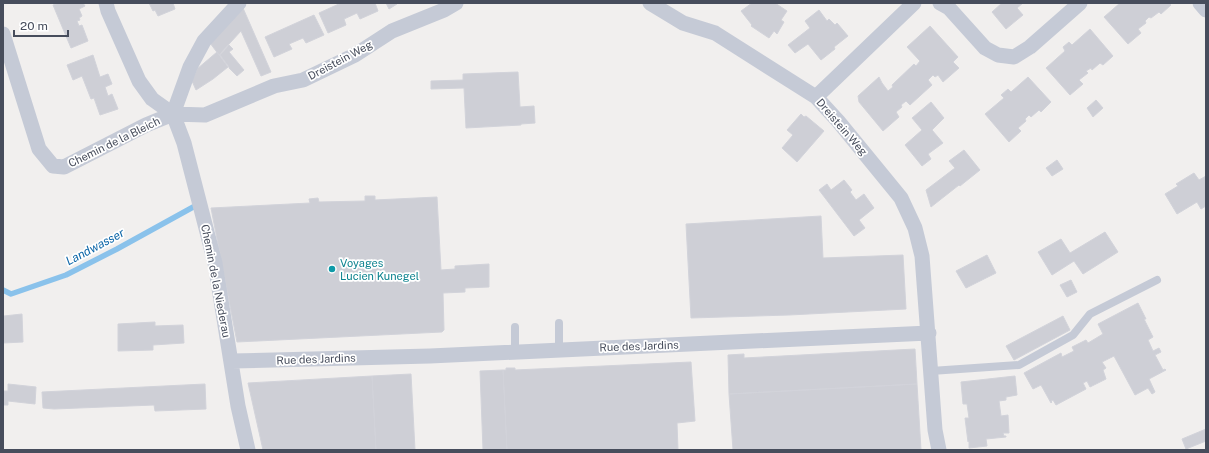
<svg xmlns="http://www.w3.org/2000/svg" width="1209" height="453" font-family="'Public Sans',sans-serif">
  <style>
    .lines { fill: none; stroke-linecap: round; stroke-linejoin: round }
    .stream { stroke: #8ac2eb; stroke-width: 5.5 }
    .building { fill: #cecfd6; stroke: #d2d3da }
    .service { stroke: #c5cad6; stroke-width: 8 }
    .minor { stroke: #c5cad6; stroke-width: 15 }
    .culture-dot { fill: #0f9aa8; stroke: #fff; stroke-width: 1.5 }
    .labels { text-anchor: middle; stroke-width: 3.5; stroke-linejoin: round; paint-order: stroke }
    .street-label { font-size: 11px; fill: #474d5c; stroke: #fff }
    .culture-label { font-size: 11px; fill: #0d838f; stroke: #fff; text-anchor: start }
    .water-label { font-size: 12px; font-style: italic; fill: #0d66a8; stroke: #fff }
  </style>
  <rect width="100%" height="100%" fill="#f1efee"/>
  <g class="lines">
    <path class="stream" d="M3,290l8,4 55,-19 51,-26 78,-43"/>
  </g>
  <path class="building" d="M59,3h24l2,3 -6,3 3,7 -3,2 1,2 -3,1 2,5 3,-1 6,16 -17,7 -18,-43z
    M149,3h24l2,6 -17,7 -3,-6 -2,1z
    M341,3h34l3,8 -18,8 -3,-6 -13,6 2,6 -18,8 -9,-20z
    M386,3h10l1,1 -8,5z
    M752,3h23l12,8 -6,9 3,2 -7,12 -3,-3 -5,7 -18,-12 1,-1 -11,-14z
    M1002,3h21l-6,5 6,7 -17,14 -14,-17z
    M1120,3h49l2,2 -10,9 -2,-2 -8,6 -2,-1 -4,4 1,2 -8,6 3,4 -13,11 -24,-27z
    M243,8l28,64 -10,4 -20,-45 -22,24 -9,-12z
    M819,10l8,11 2,-2 6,6 2,-2 11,13 -14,11 1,2 -14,11 -13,-16 -13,9 -7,-8 22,-17 -5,-7z
    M314,15l10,20 -18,8 -3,-5 -14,6 3,5 -18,8 -9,-20z
    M930,26l28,31 -5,5 6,6 -16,14 -5,-7 -3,2 -2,-2 -5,5 4,5 -22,20 -4,-4 -5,4 1,2 -6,5 3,5 -16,14 -24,-29 -1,-6 21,-19 3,6 6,8 5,-4 -1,-2 22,-21 2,2 4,-5 -13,-14z
    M1090,29l23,27 -10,9 -3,-2 -8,7 -1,-2 -5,3 2,2 -9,7 4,4 -13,11 -24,-27 19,-17 -2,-4 6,-5 3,3z
    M229,45l4,4 -4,3 15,18 -7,6 -8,-8v-1l-9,-12z
    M217,52l11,15 -15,12 -17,11 -4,-9 5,-12z
    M93,55l7,22 8,-3 4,10 -7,3 3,9 4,-2 6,15 -18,6 -6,-17 -3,1 -9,-23 -9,4 -6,-15z
    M518,72l2,35 14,-1 1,17 -14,1v1l-55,3 -2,-40 -33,1v-8l32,-1v-6z
    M1028,77l23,25 -10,10 -2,-2 -8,7 -2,-2 -4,4 1,2 -8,7 3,3 -12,11 -24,-28 19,-16 -3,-3 7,-6 3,3z
    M1096,100l7,8 -10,9 -6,-9z
    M931,102l13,16 -12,12 11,13 -15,11 3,5 -9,7 -17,-21 17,-15 -10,-12z
    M801,114l3,3 2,-1 18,15 -27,31 -15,-14 11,-13 -6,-5z
    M964,150l16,20 -20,16 -1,-1 -28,22 -5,-17 29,-22 -6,-7z
    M1057,160l6,9 -11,7 -6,-8z
    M1194,173l5,7 7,-4v30l-5,3 -4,-7 -20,12 -12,-20 13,-8 -2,-2z
    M844,180l8,10 -2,2 6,8 8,-6 10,14 -15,12 6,8 -11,8 -35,-46 8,-6 4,6z
    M365,196h10v4l62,-3 4,73 14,-1v-3l34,-2v23l-24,1v4l-22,1 1,37 -2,2 -205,10 -26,-134 99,-5 -1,-4 9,-1 1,4 46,-1z
    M821,216l2,42 80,-3 3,54 -117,6 -98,3 -5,-94z
    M1105,232l13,20 -35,22 -9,-13 -22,14 -14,-23 23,-13 9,14z
    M987,255l9,18 -30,15 -10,-17z
    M1071,280l6,12 -10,5 -7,-12z
    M1138,303l8,16h-2l9,18 -5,3 5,11 6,-3 2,4 -6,3 8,15 2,-1 1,1 -17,9 6,13 -3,2 -4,-6 -13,7 -21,-39 -12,6 4,6 -3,2 3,9 -16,8 -3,-6 -4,2 3,6 -30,16 -3,-5 -2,1 1,1 -1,1 -10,-18 -8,4 -9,-16 37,-20 1,4 12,-6 -2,-4 14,-7 2,3 15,-9 -5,-10z
    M22,314l1,28 -20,1 1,-27z
    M1063,316l7,14 -56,30 -8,-14z
    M155,322v4l28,-1 1,18 -31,2v5l-35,1v-27z
    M915,349l2,35 -188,10 -1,-39 16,-1v4z
    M691,362l4,59 -18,2 1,27h-171l-4,-80h3v-2h9v2z
    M503,370l4,80h-24l-3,-79z
    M411,374l4,76h-39l-4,-74z
    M372,376l4,74h-113l-15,-67z
    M1015,376l2,19 -11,2v3l-7,1 2,15 7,-1 1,18h-6l1,3h2v1l-20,2 1,7 -18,2v-7l-1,1 -3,-24h4l-2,-14h-4l-2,-22z
    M8,384l28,3 -1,17 -27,-3v4h-5v-14h5z
    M205,384l1,25 -51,2 -1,-6 -100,4 -11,-1 -1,-16z
    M917,384l4,66h-188l-4,-56z
    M1206,429v12l-20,8 -4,-10z"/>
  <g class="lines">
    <path class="service" d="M559,323v26
      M515,351v-24
      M931,371l88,-6 54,-30 17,-21 67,-34"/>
    <path class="minor" d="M106,3l2,8 31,70 13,18 21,15 11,29 31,120 23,143 10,44
      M650,3l33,20 32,10 101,64 22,24 63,77 14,30 7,28 13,174 4,20
      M940,3l9,5 36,40 13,7 16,2 16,-10 50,-44
      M1200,3l6,7
      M3,34l36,115 14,17 11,1 82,-42 27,-11 32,1 69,-29 29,-6 52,-25 37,-24 52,-21 12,-7
      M816,97l98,-94
      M173,114l17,-47 14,-26 35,-38
      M232,361l198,-5 499,-23"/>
  </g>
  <circle class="culture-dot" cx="332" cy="269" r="4"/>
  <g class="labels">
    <g class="street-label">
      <text transform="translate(340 60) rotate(-28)" y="4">Dreistein Weg</text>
      <text transform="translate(842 127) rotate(49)" y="4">Dreistein Weg</text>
      <text transform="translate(114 142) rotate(-26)" y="4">Chemin de la Bleich</text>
      <text transform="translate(216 281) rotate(79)" y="4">Chemin de la Niederau</text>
      <text transform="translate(639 346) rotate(-2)" y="4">Rue des Jardins</text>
      <text transform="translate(316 359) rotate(-2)" y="4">Rue des Jardins</text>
    </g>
    <g class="culture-label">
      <text x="340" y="267">Voyages<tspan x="340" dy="13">Lucien Kunegel</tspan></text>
    </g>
    <g class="water-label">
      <text transform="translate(95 247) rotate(-28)" y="4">Landwasser</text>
    </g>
  </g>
  <rect width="1209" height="453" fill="none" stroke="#474d5c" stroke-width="8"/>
  <path d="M14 30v6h54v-6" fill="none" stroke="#474d5c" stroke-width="2"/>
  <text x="20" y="30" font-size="12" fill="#474d5c" stroke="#ffffff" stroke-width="3" paint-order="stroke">20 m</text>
</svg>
